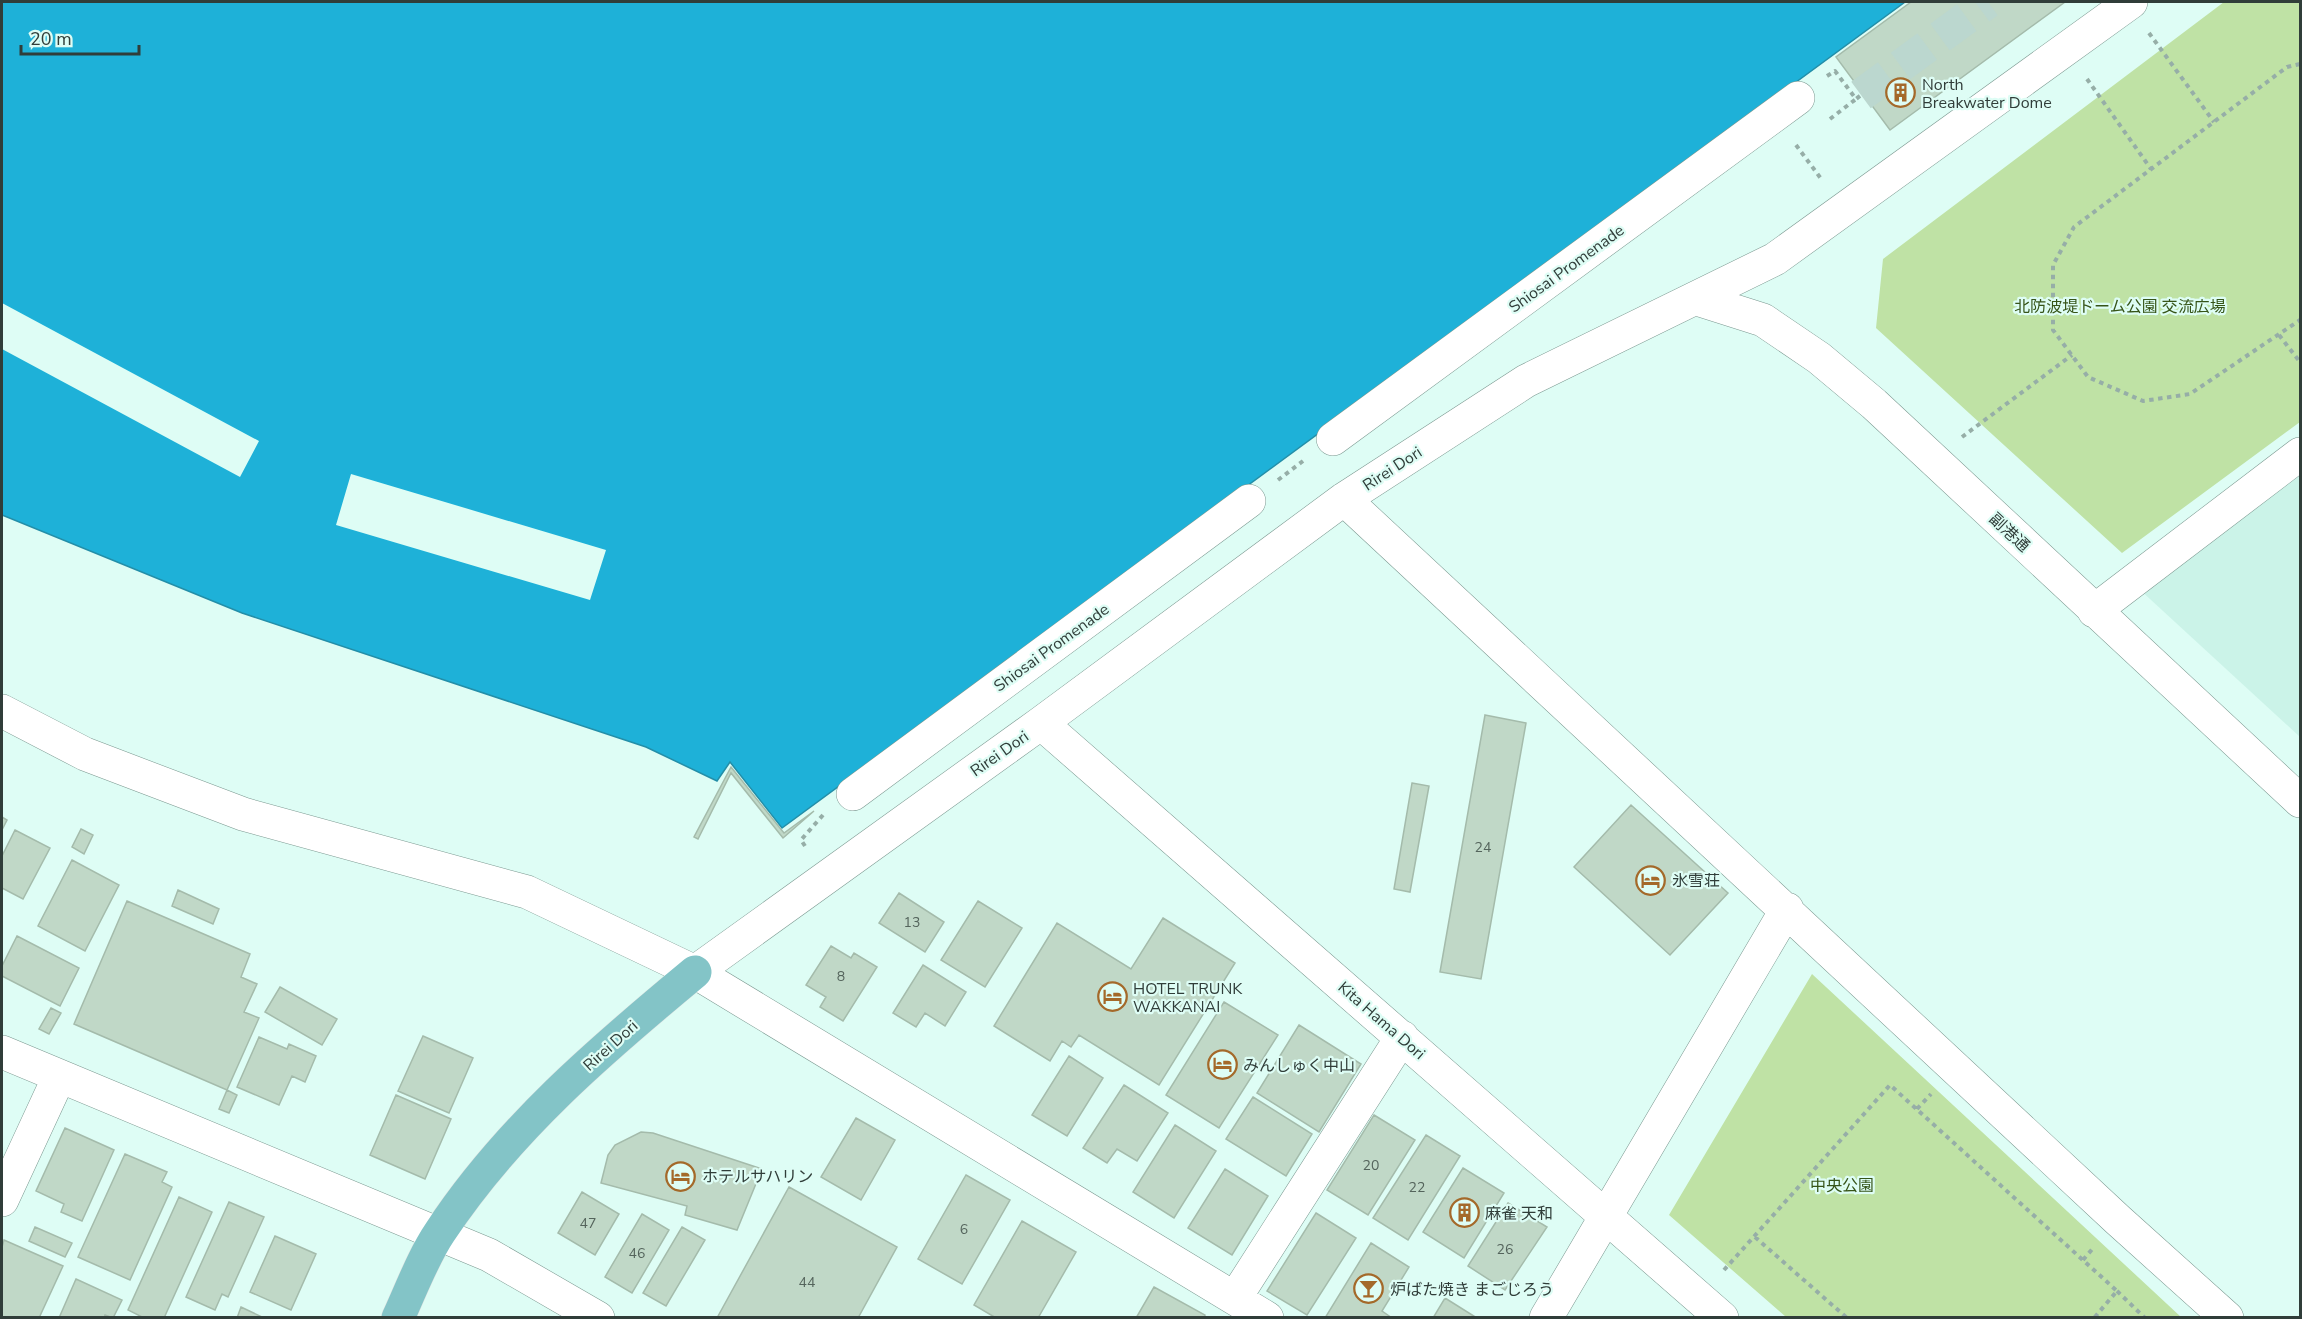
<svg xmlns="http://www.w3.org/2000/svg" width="2302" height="1319" font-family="'Nunito Sans','Noto Sans JP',sans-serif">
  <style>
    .built { fill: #cbf3e8 }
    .green { fill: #bfe2a5 }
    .water { fill: #1eb1d8; stroke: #238ea8; stroke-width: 1.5 }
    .pier { fill: #defdf5 }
    .building { fill: #c0d8c7; stroke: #a4bbab; stroke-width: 1.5 }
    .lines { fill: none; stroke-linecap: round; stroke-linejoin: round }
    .minor-tunnel { stroke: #bbd7cf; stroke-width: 33; stroke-dasharray: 33 16; stroke-linecap: butt }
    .minor-casing { stroke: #7b9890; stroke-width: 34 }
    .major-casing { stroke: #e2e4e3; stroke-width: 34 }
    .path { stroke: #96aea7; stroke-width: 4; stroke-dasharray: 4.5 4.5; stroke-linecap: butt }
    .minor { stroke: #fff; stroke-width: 33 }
    .major { stroke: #83c4c7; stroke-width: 33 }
    .labels { text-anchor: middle; stroke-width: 4.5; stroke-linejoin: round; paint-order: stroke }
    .number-label { font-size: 14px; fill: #54645c }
    .poi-label { font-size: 16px; fill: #303d39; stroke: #defdf5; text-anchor: start }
    .street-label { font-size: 16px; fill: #303d39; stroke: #defdf5 }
    .park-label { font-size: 16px; fill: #365418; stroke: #defdf5 }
  </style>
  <rect width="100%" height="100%" fill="#defdf5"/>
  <path class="built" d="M2300,469v268l-162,-149z"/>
  <path class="green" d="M2224,2h76v420l-178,131 -246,-225 7,-69z
    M1812,974l369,343h-395l-117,-102z"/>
  <path class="water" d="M2,2h1903l-1123,826 -52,-66 -13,19 -71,-34 -404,-134 -240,-98z"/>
  <path class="pier" d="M2,303l257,138 -19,36 -238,-128z
    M351,474l255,76 -16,50 -254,-75z"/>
  <path class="building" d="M1911,2h154l-175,128 -54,-73z
    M1485,715l41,8 -45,256 -41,-7z
    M731,767l53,66 30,-22 -31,27 -52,-65 -33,66 -4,-2z
    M1412,783l17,3 -19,106 -16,-3z
    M1631,805l97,88 -58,62 -96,-88z
    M2,817l5,3 -5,10z
    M81,829l12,6 -9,19 -12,-7z
    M15,830l35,18 -27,51 -21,-11v-32z
    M72,860l47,25 -34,66 -47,-25z
    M178,890l41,19 -6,15 -41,-18z
    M899,893l45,29 -19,30 -46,-29z
    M127,901l123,53 -9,23 16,7 -13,28 15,6 -32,72 -153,-66z
    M978,901l44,27 -37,59 -44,-27z
    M1163,918l72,45 -76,122 -80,-50 -8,12 -9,-6 -12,20 -56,-35 63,-103 74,46z
    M17,936l62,32 -19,38 -58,-30v-10z
    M831,946l20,12 3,-5 23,14 -34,54 -23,-14 6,-10 -20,-12z
    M923,965l43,27 -21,34 -20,-13 -9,14 -23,-14z
    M280,987l57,32 -15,26 -57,-33z
    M1224,1002l54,33 -59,93 -53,-33z
    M51,1008l10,5 -12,21 -10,-5z
    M1299,1025l62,39 -42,68 -62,-39z
    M423,1036l50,22 -24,55 -51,-22z
    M259,1037l28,12 2,-5 27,12 -11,26 -13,-6 -13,29 -42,-18z
    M1069,1056l34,22 -36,58 -35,-21z
    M1124,1085l44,28 -31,48 -20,-12 -10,14 -24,-15z
    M227,1090l10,5 -8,18 -10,-4z
    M396,1095l55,24 -26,60 -55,-24z
    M1253,1097l59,37 -26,42 -60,-37z
    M1374,1115l41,25 -47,75 -41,-25z
    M856,1118l39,22 -34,60 -40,-23z
    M1175,1125l41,26 -42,67 -41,-26z
    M65,1128l49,22 -32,71 -21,-9 3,-8 -28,-13z
    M641,1132l12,1 109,36 -25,61 -52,-15 2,-9 -86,-23 7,-28 7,-10z
    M1426,1135l34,21 -52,84 -35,-22z
    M125,1154l42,18 -5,10 10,5 -42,93 -52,-23z
    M1463,1168l41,25 -40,65 -41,-26z
    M1225,1169l43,27 -36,59 -44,-27z
    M966,1175l44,25 -48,84 -44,-25z
    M789,1187l108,60 -39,71h-141z
    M582,1192l37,22 -24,41 -37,-22z
    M179,1197l33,15 -48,106h-20l-16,-8z
    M229,1202l35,15 -36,80 -6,-3 -7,16 -29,-13z
    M1508,1203l39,24 -42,63 -37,-24z
    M1316,1213l40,25 -49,77 -40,-24z
    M642,1214l27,16 -37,63 -27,-16z
    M1022,1221l54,31 -38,66h-42l-22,-13z
    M35,1227l37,16 -7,14 -36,-16z
    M682,1227l23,13 -39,66 -23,-13z
    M275,1236l41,18 -25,56 -41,-18z
    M4,1240l59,26 -24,52h-37v-71z
    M1371,1243l38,24 -27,44 10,7h-67z
    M76,1279l46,21 -9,18 -8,-3 -1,3h-45z
    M1154,1287l51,28 -1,3h-68z
    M1445,1298l32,20h-44z
    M241,1307l23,11h-27z"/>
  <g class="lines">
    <path class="minor-tunnel" d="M1861,95l127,-93"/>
    <defs>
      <path id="minor" d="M1697,299l66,21 56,38 55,46 426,397
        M1333,439l465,-341
        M1344,499l774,721 109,98
        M2094,611l206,-157
        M2,711l83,43 158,60 284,78 168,80 572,346
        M1041,723l681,595
        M853,794l396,-293
        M695,972l346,-249 303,-224 182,-118 249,-122 356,-257
        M2,1052l487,203 109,63
        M2,1200l57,-123
        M1235,1298l167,-261
        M1546,1318l241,-409"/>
      <path id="major" d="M398,1318c13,-28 25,-61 42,-86 67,-102 162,-183 255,-260"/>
    </defs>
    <use href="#minor" class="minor-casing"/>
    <use href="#major" class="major-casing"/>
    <path class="path" d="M2149,33l65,89
      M2300,64l-13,3 -213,160 -21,38v65l35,47 55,24 47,-7 110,-74
      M1827,76l8,-5 21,28 5,-4
      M2087,79l64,90
      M1830,119l26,-20
      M1796,145l26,35
      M2279,335l21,27
      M1962,437l110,-82
      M1278,480l25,-19
      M805,846l-4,-6 22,-25
      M1917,1109l14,-15
      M1755,1237l92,81
      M2083,1260l11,-13
      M1724,1270l166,-185 227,206 -23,27
      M2117,1291l28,27"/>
    <use href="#minor" class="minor"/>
    <use href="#major" class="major"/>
  </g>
  <defs>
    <symbol id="building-ring" viewBox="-11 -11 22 22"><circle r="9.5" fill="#defdf5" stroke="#a4692a" stroke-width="1.5"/><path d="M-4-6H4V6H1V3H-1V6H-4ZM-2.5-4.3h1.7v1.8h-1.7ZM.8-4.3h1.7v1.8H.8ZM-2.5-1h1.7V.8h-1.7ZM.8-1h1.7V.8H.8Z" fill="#a4692a"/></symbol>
    <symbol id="hotel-ring" viewBox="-11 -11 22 22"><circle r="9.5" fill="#defdf5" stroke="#a4692a" stroke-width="1.5"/><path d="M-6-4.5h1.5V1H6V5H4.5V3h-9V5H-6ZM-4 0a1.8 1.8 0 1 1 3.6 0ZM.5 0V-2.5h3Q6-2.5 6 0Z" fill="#a4692a"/></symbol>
    <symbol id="bar-ring" viewBox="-11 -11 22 22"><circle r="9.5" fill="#defdf5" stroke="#a4692a" stroke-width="1.5"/><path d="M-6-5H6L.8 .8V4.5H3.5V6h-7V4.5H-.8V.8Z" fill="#a4692a"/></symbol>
  </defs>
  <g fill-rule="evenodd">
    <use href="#building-ring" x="1884" y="76" width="33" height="33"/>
    <use href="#hotel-ring" x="1634" y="864" width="33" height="33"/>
    <use href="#hotel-ring" x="1096" y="980" width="33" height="33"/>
    <use href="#hotel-ring" x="1206" y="1048" width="33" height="33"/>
    <use href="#hotel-ring" x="664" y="1160" width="33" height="33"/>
    <use href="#building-ring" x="1448" y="1196" width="33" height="33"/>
    <use href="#bar-ring" x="1352" y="1272" width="33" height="33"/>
  </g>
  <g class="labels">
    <g class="number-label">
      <text x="1483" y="852">24</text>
      <text x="912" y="927">13</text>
      <text x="841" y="981">8</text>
      <text x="1371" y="1170">20</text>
      <text x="1417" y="1192">22</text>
      <text x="588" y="1228">47</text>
      <text x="964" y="1234">6</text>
      <text x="1505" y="1254">26</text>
      <text x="637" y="1258">46</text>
      <text x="807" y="1287">44</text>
    </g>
    <g class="poi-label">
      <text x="1922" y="90">North<tspan x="1922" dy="18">Breakwater Dome</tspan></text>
      <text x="1672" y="886">氷雪荘</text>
      <text x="1133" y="994">HOTEL TRUNK<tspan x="1133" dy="18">WAKKANAI</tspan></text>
      <text x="1243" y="1071">みんしゅく中山</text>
      <text x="702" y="1182">ホテルサハリン</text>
      <text x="1485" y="1219">麻雀 天和</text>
      <text x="1390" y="1295">炉ばた焼き まごじろう</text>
    </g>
    <g class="street-label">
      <text transform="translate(1566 268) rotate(-36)" y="6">Shiosai Promenade</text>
      <text transform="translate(1392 468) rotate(-33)" y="6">Rirei Dori</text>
      <text transform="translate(2010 532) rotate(43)" y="6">副港通</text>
      <text transform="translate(1051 647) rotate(-36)" y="6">Shiosai Promenade</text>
      <text transform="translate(999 753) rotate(-35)" y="6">Rirei Dori</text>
      <text transform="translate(1382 1020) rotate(41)" y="6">Kita Hama Dori</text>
      <text transform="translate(610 1045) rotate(-42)" y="6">Rirei Dori</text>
    </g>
    <g class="park-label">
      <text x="2120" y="312">北防波堤ドーム公園 交流広場</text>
      <text x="1842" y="1191">中央公園</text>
    </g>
  </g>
  <rect width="2302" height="1319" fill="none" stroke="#303d39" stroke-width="6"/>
  <path d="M21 45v9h118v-9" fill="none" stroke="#303d39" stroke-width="3"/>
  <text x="30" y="45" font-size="18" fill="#303d39" stroke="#defdf5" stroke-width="4.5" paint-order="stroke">20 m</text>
</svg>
